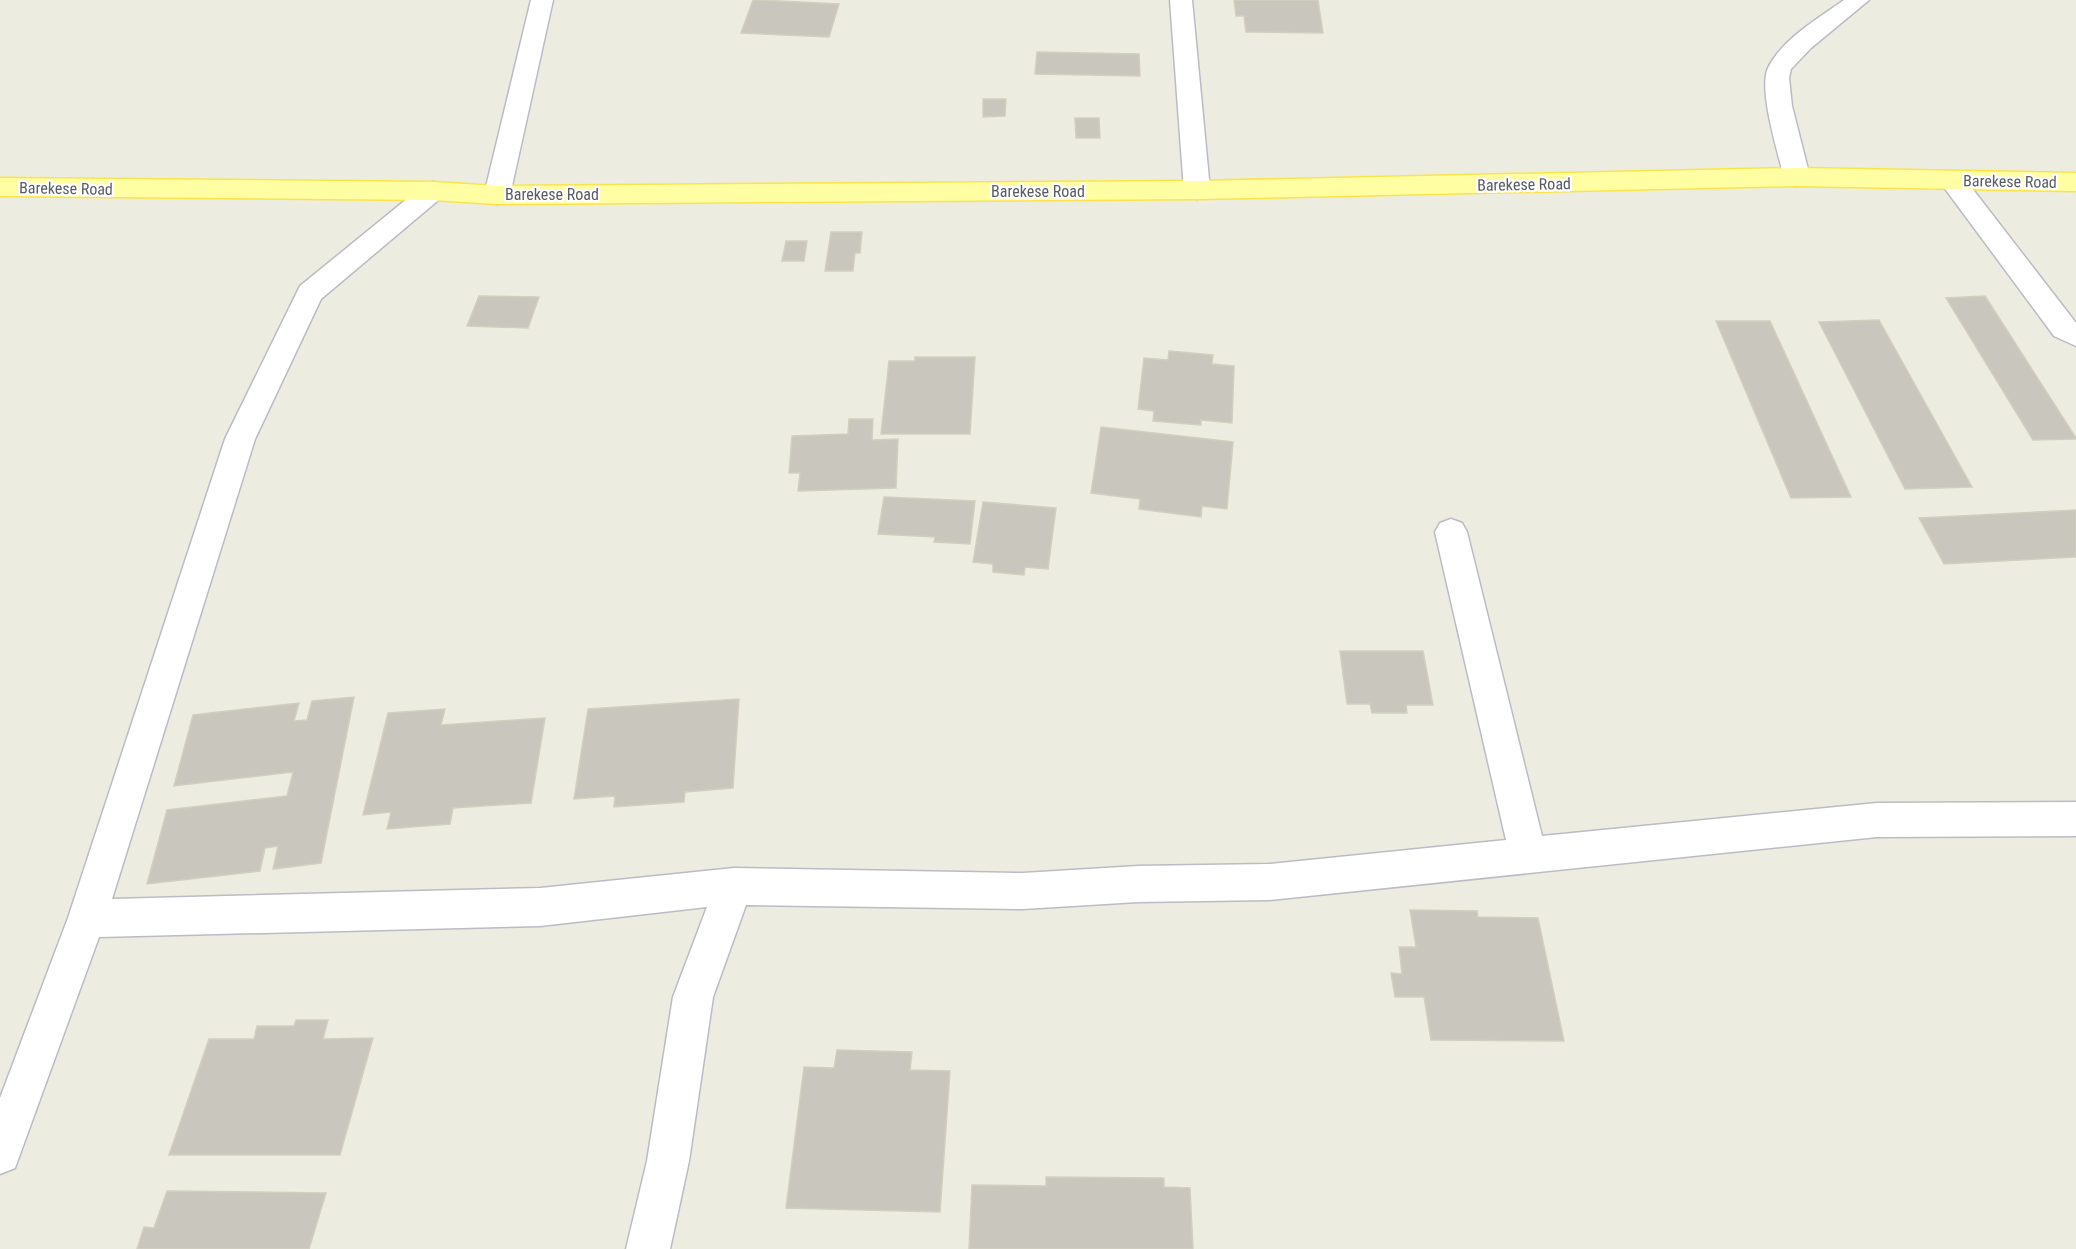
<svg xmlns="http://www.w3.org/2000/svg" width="2076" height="1249" font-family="'Roboto Condensed',sans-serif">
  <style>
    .building { fill: #c8c6bd; stroke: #d2cfbe; stroke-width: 1.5 }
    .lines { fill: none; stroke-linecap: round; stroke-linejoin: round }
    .minor-casing { stroke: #bbbcc3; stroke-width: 3 }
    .major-casing { stroke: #fbe44b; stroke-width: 3 }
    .minor { fill: #fff; fill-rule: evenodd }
    .major { fill: #fffea3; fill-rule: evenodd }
    .labels { text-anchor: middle; stroke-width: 4.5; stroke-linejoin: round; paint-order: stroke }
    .far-street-label { font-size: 16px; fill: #595c62; stroke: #fff }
  </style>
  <rect width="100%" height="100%" fill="#edece0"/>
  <path class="building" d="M753,0h6l80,4 -10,33 -88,-4z
    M1234,0h84l5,33 -77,-1 -2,-16h-8z
    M1037,52l102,2 1,22 -105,-2z
    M983,99h23l-1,17 -22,1z
    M1075,118h24l1,20h-24z
    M831,232h31l-2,21h-5l-2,18h-28z
    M786,241h21l-3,20h-22z
    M479,296l60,1 -11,31 -61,-2z
    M1985,296l91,142v1l-43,1 -87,-142z
    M1879,320l93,167 -67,2 -86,-167z
    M1716,321h54l81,176 -60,1z
    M1169,351l44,4 -1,9 22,2 -2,57 -31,-3v5l-48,-4 1,-10 -16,-2 6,-51 24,2z
    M915,357h60l-5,77h-89l8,-73h26z
    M849,419h24l-1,21 26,-1 -2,49 -98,3 2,-18h-11l3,-37 56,-2z
    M1101,427l132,15 -6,67 -25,-3 -1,11 -62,-8 1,-10 -49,-6z
    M884,497l91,4 -5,43 -36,-2 1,-5 -57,-3z
    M983,502l73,6 -8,61 -23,-2 -1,8 -31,-3v-8l-20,-2z
    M2076,510v47l-132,7 -25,-46z
    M1340,651h83l10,54h-27l1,8h-35l-2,-9h-23z
    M354,697l-33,166 -48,6 5,-23 -13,2 -5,23 -113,13 20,-74 120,-14 6,-24 -119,14 19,-71 106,-12 -5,18 13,-1 5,-19z
    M739,699l-6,89 -48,4 -1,10 -70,5 1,-11 -41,3 14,-90z
    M445,709l-4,16 104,-7 -14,85 -78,5 -3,16 -63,5 4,-17 -28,3 25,-102z
    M1410,910l67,1 1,6 60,1 26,123 -133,-1 -7,-43h-29l-4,-24 11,1 -3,-27h17z
    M296,1020h32l-5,19 50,-1 -33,117h-171l40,-116h45l3,-13h37z
    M837,1050l75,2 -2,18 40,1 -10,141 -154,-4 18,-141 30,1z
    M1046,1177l118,1v9l26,1 3,61h-224l3,-64 74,1z
    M167,1191l159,2 -17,56h-172l7,-22 10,1z"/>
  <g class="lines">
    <defs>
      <path id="minor" d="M531,0h22l-43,195 -4,6 -9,3 -9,-3 -4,-6z
        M1170,0h22l18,190 -4,6 -9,3 -9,-3 -4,-6z
        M1844,0h25l-58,48 -20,21 -2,9 3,28 18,71 -4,6 -9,3 -9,-3 -4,-6c-6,-24 -26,-88 -16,-109 14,-29 51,-50 76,-68z
        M1952,171l9,3 115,149v23l-22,-10 -111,-150 -4,-6 4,-6z
        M433,182l9,3 4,6 -4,6 -121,102 -66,140 -143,460 428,-11 194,-20 289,5 115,-7 131,-2 237,-24 -71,-308 5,-9 11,-4 11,4 5,9 75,304 335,-33 199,-1v34l-199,1 -608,63 -131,2 -115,7 -277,-4 -33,92 -24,164 -19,88h-44l21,-88 26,-164 34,-90 -167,19 -441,11 -84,231 -15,6v-76l68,-180 157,-479 75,-153 124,-101z"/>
      <path id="major" d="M1797,168l279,5v18l-279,-5 -600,13 -700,5 -64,-4 -433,-4v-18l433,4 64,4 700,-5z"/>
    </defs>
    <use href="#minor" class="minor-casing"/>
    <use href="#major" class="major-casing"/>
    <use href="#minor" class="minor"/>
    <use href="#major" class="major"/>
  </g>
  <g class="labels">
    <g class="far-street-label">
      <text transform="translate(2010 181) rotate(1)" y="6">Barekese Road</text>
      <text transform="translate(1524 184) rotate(-1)" y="6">Barekese Road</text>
      <text transform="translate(66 188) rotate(1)" y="6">Barekese Road</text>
      <text x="1038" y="197">Barekese Road</text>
      <text x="552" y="200">Barekese Road</text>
    </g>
  </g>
</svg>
